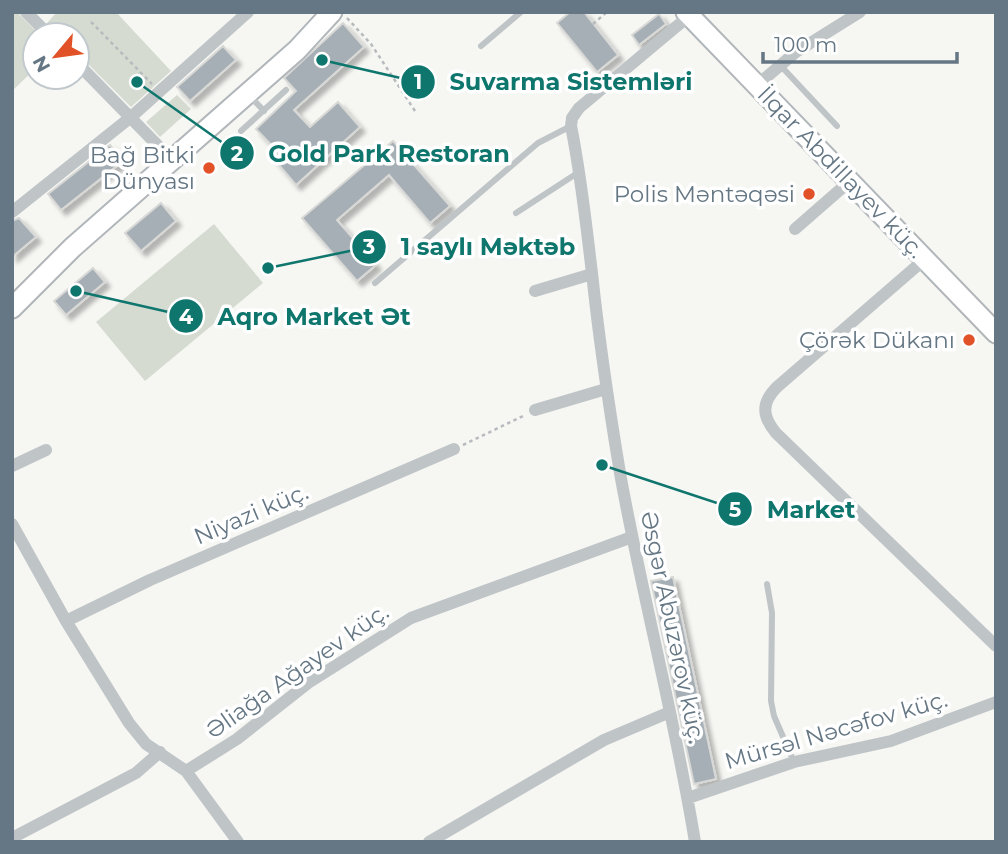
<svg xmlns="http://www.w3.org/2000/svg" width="1008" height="854" font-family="Montserrat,sans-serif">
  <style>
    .green { fill: #d6dbd2 }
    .building { fill: #a6afb5; stroke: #d8d8d6; stroke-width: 2; filter: url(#shadow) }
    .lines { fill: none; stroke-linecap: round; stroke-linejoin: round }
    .primary-casing { stroke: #b1b6ba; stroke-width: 23 }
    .path { stroke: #b7bbbe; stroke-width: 2.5; stroke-dasharray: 3.5 3.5; stroke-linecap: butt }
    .service { stroke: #bfc4c7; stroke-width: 6 }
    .minor { stroke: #bfc4c7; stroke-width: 12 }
    .primary { stroke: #fff; stroke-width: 19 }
    .poi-dot { fill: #e25228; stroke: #fff; stroke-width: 2.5 }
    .labels { text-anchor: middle; stroke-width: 7; stroke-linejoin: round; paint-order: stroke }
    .poi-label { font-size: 23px; fill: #657784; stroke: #fff; text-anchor: end }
    .street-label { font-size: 23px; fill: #657784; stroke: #fff }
    .leader { fill: none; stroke: #0f766e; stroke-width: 2.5 }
    .callout-dot { fill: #0f766e; stroke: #fff; stroke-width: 2.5 }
    .mark-label { font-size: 21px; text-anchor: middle; font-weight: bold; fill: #fff }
    .callout-label { font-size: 24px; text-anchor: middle; font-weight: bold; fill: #0f766e; stroke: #fff; stroke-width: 7; stroke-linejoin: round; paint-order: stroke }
  </style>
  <defs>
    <filter id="shadow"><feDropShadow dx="5" dy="5" stdDeviation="2" flood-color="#0004"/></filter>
  </defs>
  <rect width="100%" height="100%" fill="#f6f6f3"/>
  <path class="green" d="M12,12h5l23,23h-5v34l-23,22z
    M57,12h59l55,59 -40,36 -54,-54v-18h-18l-12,-12z
    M177,95l14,14 -31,28 -14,-15z
    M214,224l49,59 -118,98 -49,-59z"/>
  <path class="building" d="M570,12h14l34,43 -21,17 -40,-49z
    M659,14l7,10 -27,21 -7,-10z
    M343,23l21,24 -70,63 16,17 28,-25 22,25 -64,58 -23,-27 6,-5 -23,-24 40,-38 -12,-13z
    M223,46l13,14 -46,41 -13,-14z
    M393,141l57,65 -20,17 -41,-48 -52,45 39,45 -19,16 -55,-63z
    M110,145l13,16 -62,49 -13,-16z
    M161,203l15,18 -35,30 -16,-18z
    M19,218l17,19 -24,20v-36z
    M93,268l12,14 -39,33 -12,-14z
    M673,577l43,202 -22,5 -43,-203z"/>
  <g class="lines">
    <defs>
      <path id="primary" d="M686,12l310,321
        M12,308l60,-60 225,-198 35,-38"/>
    </defs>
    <use href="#primary" class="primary-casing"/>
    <path class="path" d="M347,18l24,26 44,67
      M91,22l61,62
      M593,24l14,-12
      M463,445l60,-29"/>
    <path class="service" d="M481,46l40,-34
      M780,65l57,61
      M248,94l16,17
      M241,131l45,-41
      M516,213l63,-41
      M375,283l163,-140 33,-17
      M767,584l5,29 -1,88 3,15 20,46"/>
    <path class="minor" d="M26,12l23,23
      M689,16l-110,92 -7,10 -1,8c10,49 15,98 21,147 7,67 17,134 28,200 22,123 55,245 75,369
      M77,63l95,97
      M757,85l39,-33 64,-40
      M12,212l119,-95 117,-105
      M795,229l55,-48
      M925,259l-148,128c-16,16 -15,29 -1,46l220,213
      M535,291l57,-17
      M535,410l71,-21
      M12,466l34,-16
      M12,524l54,97 63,102 17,21 40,27 52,71
      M66,621l84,-41 304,-131
      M186,771l51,-32 71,-56 103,-65 221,-81
      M688,798l106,-36 97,-21 105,-39
      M12,838l124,-65 24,-21
      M429,842l175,-102 66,-28"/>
    <use href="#primary" class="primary"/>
  </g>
  <g class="poi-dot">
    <circle cx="209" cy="168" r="7"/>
    <circle cx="809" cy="194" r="7"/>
    <circle cx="969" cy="340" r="7"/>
  </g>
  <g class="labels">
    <g class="poi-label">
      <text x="195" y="163">Bağ Bitki<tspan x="195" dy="26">Dünyası</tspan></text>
      <text x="795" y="202">Polis Məntəqəsi</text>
      <text x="955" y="348">Çörək Dükanı</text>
    </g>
    <g class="street-label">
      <text transform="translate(841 172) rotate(46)" y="8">İlqar Abdillayev küç.</text>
      <text transform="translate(251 514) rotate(-23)" y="8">Niyazi küç.</text>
      <text transform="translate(673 627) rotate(78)" y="8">Əsgər Abuzərov küç.</text>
      <text transform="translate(297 671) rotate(-35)" y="8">Əliağa Ağayev küç.</text>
      <text transform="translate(836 730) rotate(-16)" y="8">Mürsəl Nəcəfov küç.</text>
    </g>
  </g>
  <path class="leader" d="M322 60L418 82M137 82L237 153M268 268L369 247M76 291L186 316M602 465L735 509"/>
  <g class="callout-dot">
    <circle cx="322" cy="60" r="7"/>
    <circle cx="137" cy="82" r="7"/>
    <circle cx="268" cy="268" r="7"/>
    <circle cx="76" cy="291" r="7"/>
    <circle cx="602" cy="465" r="7"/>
    <circle cx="418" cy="82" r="18"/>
    <circle cx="237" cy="153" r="18"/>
    <circle cx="369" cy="247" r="18"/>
    <circle cx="186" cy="316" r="18"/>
    <circle cx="735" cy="509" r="18"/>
  </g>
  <g class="mark-label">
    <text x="418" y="89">1</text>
    <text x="237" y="161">2</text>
    <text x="369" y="254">3</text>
    <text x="186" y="324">4</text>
    <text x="735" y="517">5</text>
  </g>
  <g class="callout-label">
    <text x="571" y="90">Suvarma Sistemləri</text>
    <text x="389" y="162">Gold Park Restoran</text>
    <text x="488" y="255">1 saylı Məktəb</text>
    <text x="314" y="325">Aqro Market Ət</text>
    <text x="811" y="518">Market</text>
  </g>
  <rect width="1008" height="854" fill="none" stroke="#657784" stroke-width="28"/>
  <g transform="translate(56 56) rotate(241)"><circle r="33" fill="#ffffff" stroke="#c1c9ce" stroke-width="2"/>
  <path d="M0-5L12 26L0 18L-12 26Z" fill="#e25228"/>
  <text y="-10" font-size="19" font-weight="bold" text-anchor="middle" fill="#657784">N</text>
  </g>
  <path d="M763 52v10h194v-10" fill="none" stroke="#657784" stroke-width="3.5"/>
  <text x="774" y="52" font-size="21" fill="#657784" stroke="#ffffff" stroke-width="5" paint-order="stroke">100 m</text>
</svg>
